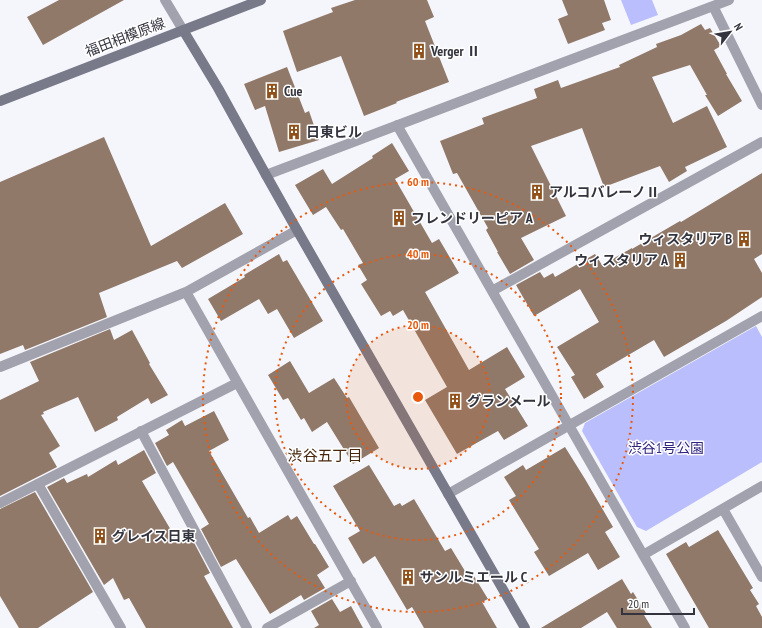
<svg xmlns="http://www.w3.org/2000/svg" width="762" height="628" font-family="'PT Sans Narrow','Noto Sans JP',sans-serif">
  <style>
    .green { fill: #babefd }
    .building { fill: #91796a }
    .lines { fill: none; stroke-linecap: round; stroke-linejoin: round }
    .lane { stroke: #a1a2ad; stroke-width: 10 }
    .street { stroke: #a1a2ad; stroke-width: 10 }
    .secondary { stroke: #787a8a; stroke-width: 10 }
    .ring { fill: none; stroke: #e8590c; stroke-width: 2; stroke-dasharray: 2 4 }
    .labels { text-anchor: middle; stroke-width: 3; stroke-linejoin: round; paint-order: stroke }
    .street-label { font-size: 14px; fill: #33343e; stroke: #fff }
    .poi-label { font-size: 14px; font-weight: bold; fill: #33343e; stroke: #fff; text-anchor: start }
    .park-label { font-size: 14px; fill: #322581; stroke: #fff }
    .neighbourhood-label { font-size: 15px; fill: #46270e; stroke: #fff }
    .centre { fill: #e8590c; stroke: #fff; stroke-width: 2 }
    .ring-label { font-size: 12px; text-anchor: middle; font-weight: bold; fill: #e8590c; stroke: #fff; stroke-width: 3; stroke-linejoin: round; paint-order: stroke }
  </style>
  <rect width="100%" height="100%" fill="#f5f6fb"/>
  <path class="green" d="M621,0h31l6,15 -27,10z
    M756,326l6,11v125l-116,69 -9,-4 -55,-96 3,-8z"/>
  <path class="building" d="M59,0h65l-81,45 -16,-28z
    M355,0h72l7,17 -9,4 24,61 -53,20 1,1 -33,13 -23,-60 -44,16 -14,-41 50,-19 -2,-4z
    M562,0h42l7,20 -9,3 3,7 -37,14 -10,-25 10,-4z
    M701,24l4,6 5,-2 11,18 -7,4 13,24h-1l16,27 -24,15 -13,-21h2l-17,-30 -38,12 21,46 34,-17 20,41 -42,20 2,4 -18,11 -9,-16 -56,21 -22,-59 -51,18 35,70 -45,22 13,22 -24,14 -13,-22h1l-12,-22 2,-2 -31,-55 -4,1 -13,-33 44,-17 -2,-6 55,-20 -3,-9 24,-9 3,8 59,-21 -1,-2 38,-18 -1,-3 25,-9z
    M287,67l18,46 4,-2 10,29 -40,12 -14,-46 -10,4 -11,-26z
    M104,137l47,109 74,-43 18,31 -61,34 -5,-7 -78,32 8,24 -82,33 -2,-5 -23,9v-172z
    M392,143l17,28 -14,8 37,64 7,-4 20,34 -34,19 44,78 38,-23 18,30 -20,12 23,37 -24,14 -6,-9 -41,23 -32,-54 22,-13 -44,-77 -10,6 -3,-5 -9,5 -20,-32 6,-4 -9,-15 5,-2 -20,-34 -2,1 -15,-23 -13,8 -18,-30 28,-16 9,15 41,-26 -1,-2z
    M762,173v81l-8,5 8,14v24l-36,24 -62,36 -10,-17 -58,34 8,13 -20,12 -13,-22 4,-2 -18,-28 42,-25 -19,-33 -46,27 -18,-31 24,-13 4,6 9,-5 2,4 40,-23 7,11 30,-17v1l48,-28 1,1z
    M279,254l4,8 4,-2 36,61 -29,17 -17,-29 -9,5 -9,-15 -38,22 -13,-22 37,-22 -1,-2z
    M110,329l4,11 18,-10 18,33 -1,1 19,31 -17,9 -3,-6 -31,19 1,3 -23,12 -17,-35 -35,15 1,2 -3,1 19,31 -11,7 8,14 -57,29v-96l39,-19 -9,-19z
    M290,361l19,32 25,-15 13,20 2,-1 30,51 -26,16 -26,-42 -15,10 -8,-14 -3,2 -13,-22 -5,2 -15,-25z
    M214,411l15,29 -20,11 21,36 18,31 2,-1 9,16 29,-18 3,5 6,-4 17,28h1l14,23 -12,8 8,13 -21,12 -3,-5 -31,19 -34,-55 -15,8 -20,-38 8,-5 -36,-62 -6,4 -12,-23 14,-8 -3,-5 16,-10 3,6z
    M565,447l20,32 28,48 -8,5 15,25 -22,13 -10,-17 -39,23 -15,-24 5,-3 -30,-49 7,-4 -12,-19 19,-12 3,5z
    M144,450l12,23 -14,8 36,61 12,-7 20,38 -6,3 29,52h-87l-17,-30 -5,2 -11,-22 -9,7 -57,-98 17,-9 3,5 20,-9 1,3 28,-17 2,5z
    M369,465l25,41 6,-3 2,3 12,-7 31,52 6,-3 17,28 4,-3 16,26 -6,3 15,26h-73l-12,-21 -5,3 -32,-54 -12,8 -15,-26 12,-7 -27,-45z
    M35,492l58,100 -55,36h-19l-19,-32v-87z
    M718,530l35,58 -3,2 9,14 -3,2 6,11v11h-53l-43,-74 20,-12 3,5z
    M622,579l9,15 2,-2 13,21 -2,2 8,13h-35l-10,-16 -26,16h-40z
    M332,599l8,13 11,-6 12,22h-49l5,-3 -8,-14z"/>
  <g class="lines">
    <path class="lane" d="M141,431l106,197
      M38,484l83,144"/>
    <path class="street" d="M165,0l18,30
      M713,6l49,99
      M397,125l288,503
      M266,175l280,-106 183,-69
      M492,291l270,-149
      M186,292l191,336
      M0,367l186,-75 111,-62
      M448,494l314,-178
      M0,503l237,-120
      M723,509l39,68
      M643,555l119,-69
      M267,628l84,-47"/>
    <path class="secondary" d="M183,30l35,58 48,87 31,55 228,398
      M0,101l261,-101"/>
  </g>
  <circle cx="418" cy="397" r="72" fill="#e8590c" fill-opacity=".12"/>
  <g class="ring">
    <circle cx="418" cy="397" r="72"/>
    <circle cx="418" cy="397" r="143"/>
    <circle cx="418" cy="397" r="215"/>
  </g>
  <defs>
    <symbol id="building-bare" viewBox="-9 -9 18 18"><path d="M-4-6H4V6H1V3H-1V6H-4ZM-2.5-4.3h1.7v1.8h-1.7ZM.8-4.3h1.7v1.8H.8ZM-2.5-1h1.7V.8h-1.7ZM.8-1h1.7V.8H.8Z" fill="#90501a" stroke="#fff" stroke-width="2.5" paint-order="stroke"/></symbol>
  </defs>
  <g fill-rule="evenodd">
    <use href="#building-bare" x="408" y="40" width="22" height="22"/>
    <use href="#building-bare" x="261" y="80" width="22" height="22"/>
    <use href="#building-bare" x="283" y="121" width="22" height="22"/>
    <use href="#building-bare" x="526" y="181" width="22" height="22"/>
    <use href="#building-bare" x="388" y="207" width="22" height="22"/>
    <use href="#building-bare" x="733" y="228" width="22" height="22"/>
    <use href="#building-bare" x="669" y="249" width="22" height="22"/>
    <use href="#building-bare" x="444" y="390" width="22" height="22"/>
    <use href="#building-bare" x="89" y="525" width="22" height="22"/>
    <use href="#building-bare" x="397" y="566" width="22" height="22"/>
  </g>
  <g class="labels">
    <g class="street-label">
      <text transform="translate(125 37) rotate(-21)" y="5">福田相模原線</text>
    </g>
    <g class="poi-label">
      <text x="431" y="56">Verger Ⅱ</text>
      <text x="284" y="96">Cue</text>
      <text x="306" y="137">日東ビル</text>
      <text x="549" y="197">アルコバレーノⅡ</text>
      <text x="411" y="223">フレンドリーピア A</text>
      <text x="732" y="244" text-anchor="end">ウィスタリア B</text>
      <text x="668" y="265" text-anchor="end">ウィスタリア A</text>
      <text x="467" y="406">グランメール</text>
      <text x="112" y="541">グレイス日東</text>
      <text x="420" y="582">サンルミエール C</text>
    </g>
    <g class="park-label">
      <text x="666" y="453">渋谷1号公園</text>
    </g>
    <g class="neighbourhood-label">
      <text x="325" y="461">渋谷五丁目</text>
    </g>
  </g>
  <circle cx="418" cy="397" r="6" class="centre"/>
  <g class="ring-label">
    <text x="418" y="186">60 m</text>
    <text x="418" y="258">40 m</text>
    <text x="418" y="329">20 m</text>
  </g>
  <g transform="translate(730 32) rotate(59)" stroke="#ffffff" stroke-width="3" paint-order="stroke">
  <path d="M0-3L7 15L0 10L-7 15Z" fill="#33343e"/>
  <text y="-6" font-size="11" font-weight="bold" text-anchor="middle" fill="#33343e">N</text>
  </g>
  <path d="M622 608v6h72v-6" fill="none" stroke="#33343e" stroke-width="2"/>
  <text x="628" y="608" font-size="12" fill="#33343e" stroke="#ffffff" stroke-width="3" paint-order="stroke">20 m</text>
</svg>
